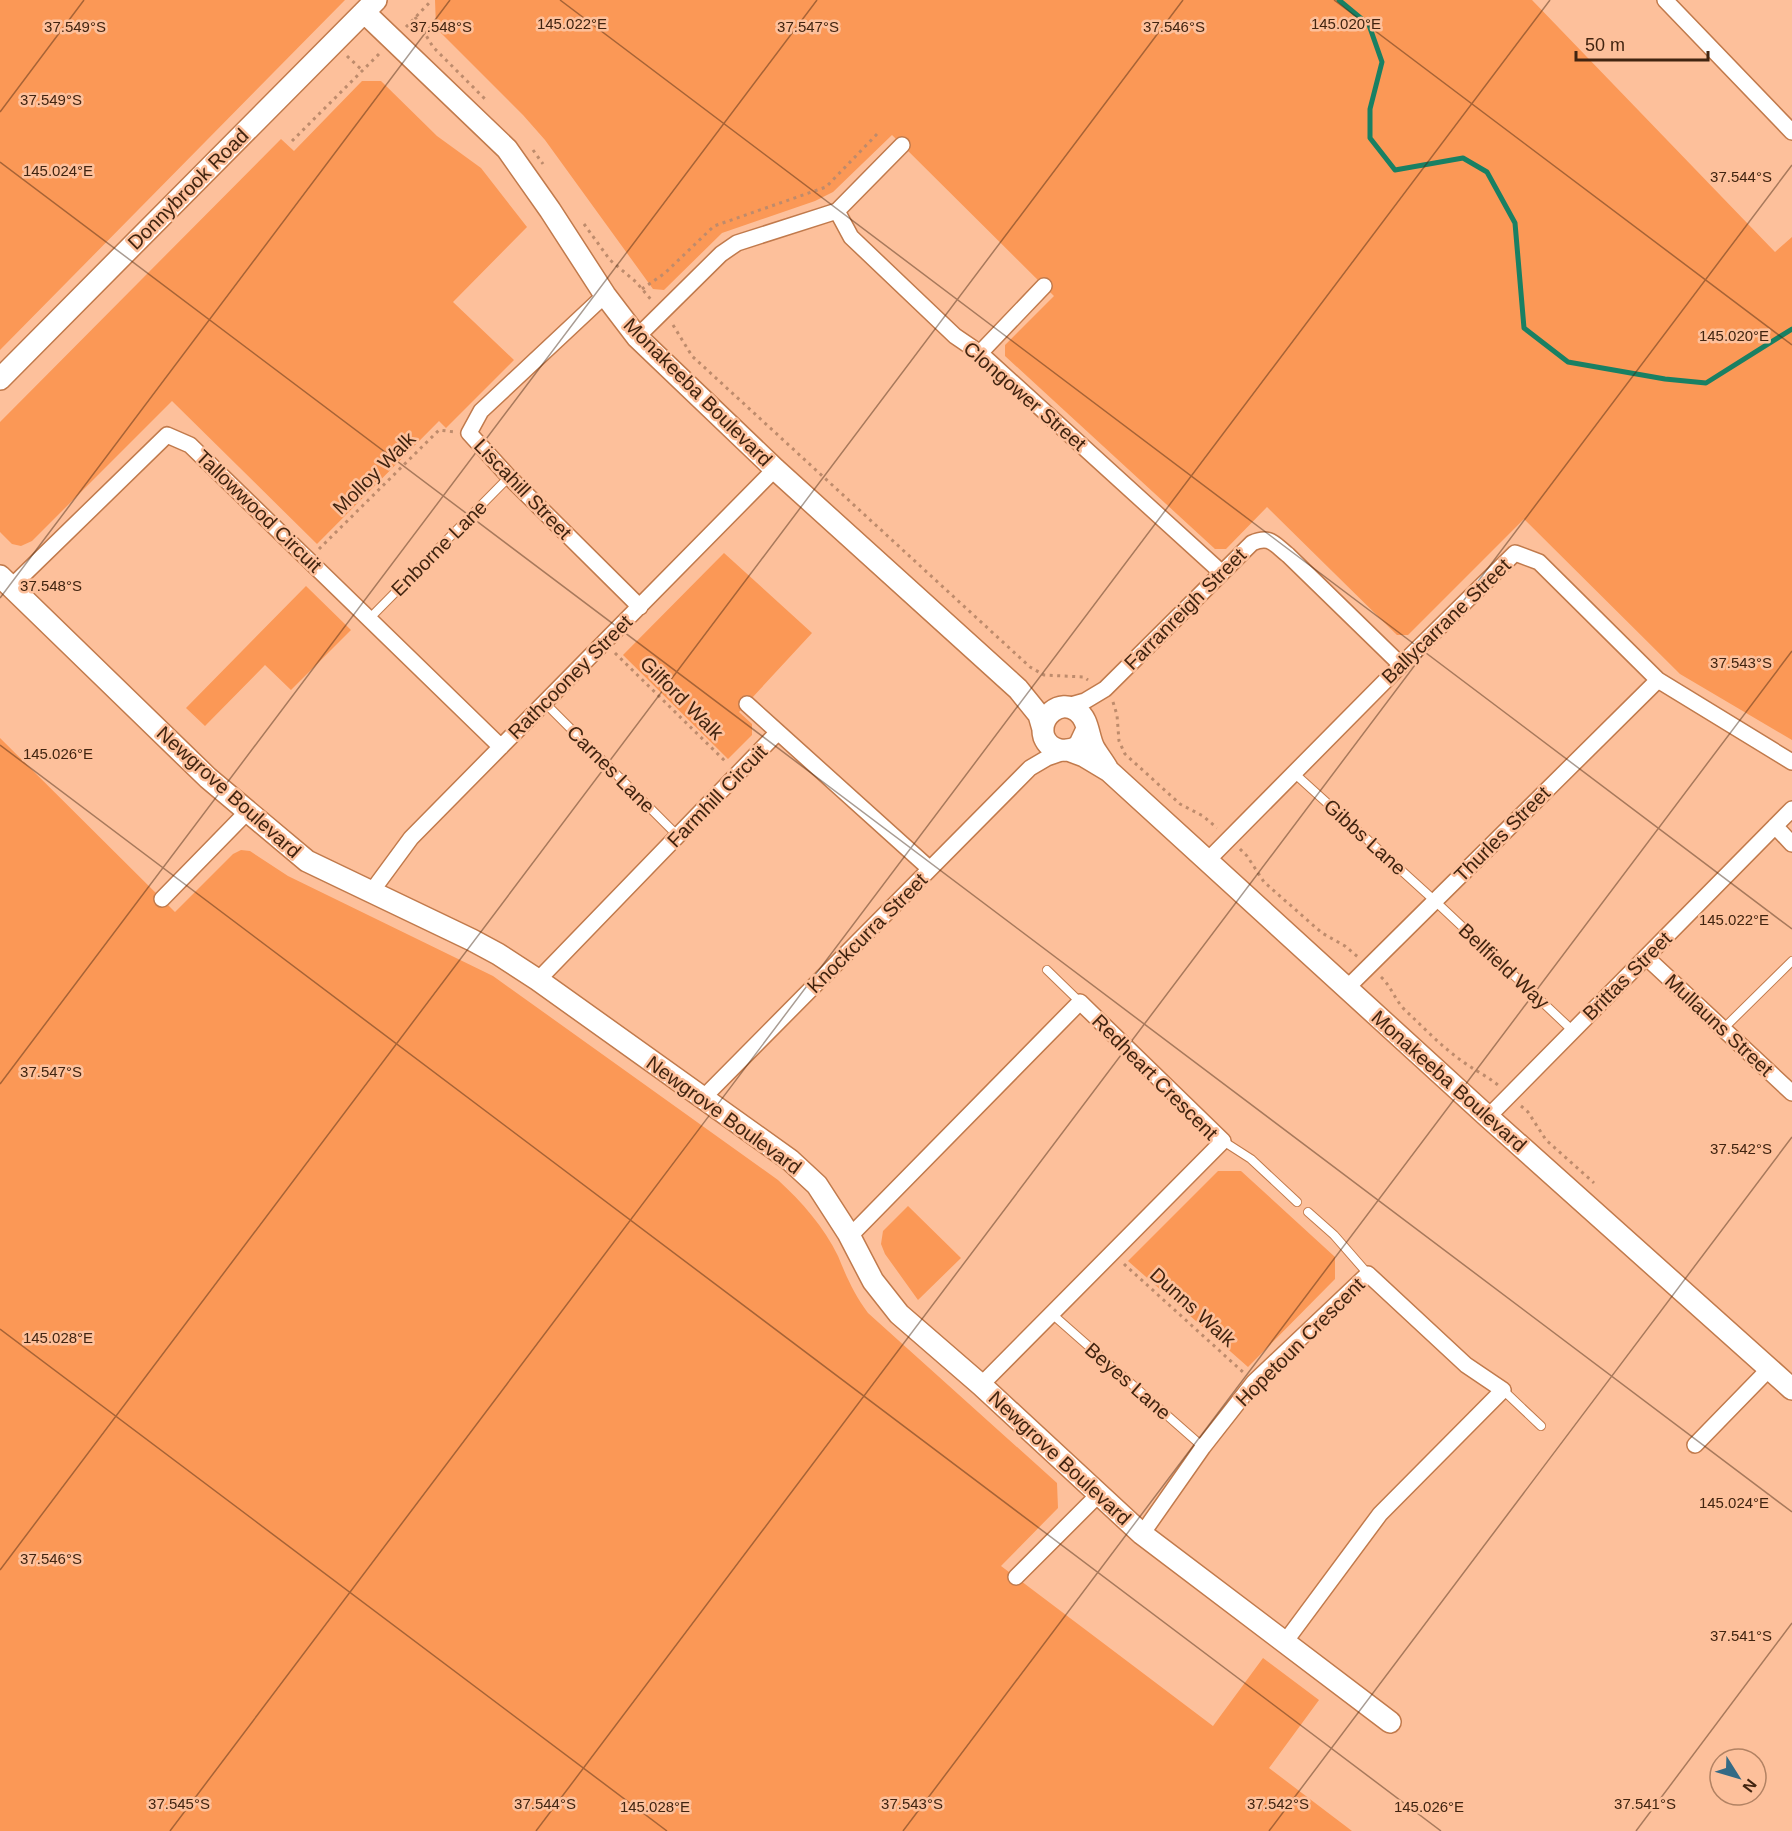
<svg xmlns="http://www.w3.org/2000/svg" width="1792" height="1831" font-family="Helvetica,sans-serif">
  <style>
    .green { fill: #fb9856 }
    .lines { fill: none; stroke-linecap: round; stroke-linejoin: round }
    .stream { stroke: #198063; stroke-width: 5 }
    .lane-casing { stroke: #c17a4c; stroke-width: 10 }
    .street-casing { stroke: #c17a4c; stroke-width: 18 }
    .secondary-casing { stroke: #c17a4c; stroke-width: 24 }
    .path { stroke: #be8b6c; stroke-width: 3; stroke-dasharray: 3 4.5; stroke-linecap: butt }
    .lane { stroke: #fff; stroke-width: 8 }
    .street { stroke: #fff; stroke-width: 15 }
    .secondary { stroke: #fff; stroke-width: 21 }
    .ticks { fill: none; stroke: #412410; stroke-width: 1.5; stroke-opacity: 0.45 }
    .labels { text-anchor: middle; stroke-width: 5; stroke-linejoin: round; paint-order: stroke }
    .street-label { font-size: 20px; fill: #412410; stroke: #fdc09b }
    .ticks-label { font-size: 15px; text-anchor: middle; fill: #412410; stroke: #fdc09b; stroke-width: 5; stroke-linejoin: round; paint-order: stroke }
  </style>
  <rect width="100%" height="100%" fill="#fdc09b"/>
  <path class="green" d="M0,0h345l-345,350z
    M435,0h1097l243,252 17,-15v503l-112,-66 -156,-155 -116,116h-11l-130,-128 -41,42h-11l-210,-193v-11l49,-49 -162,-161 -59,57 -18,9 -93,32 -58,57 -11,-1 -108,-149 -22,-25 -87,-87z
    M362,81h19l56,55 44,32 46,59 -74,75 61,58 -68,68 -7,-7 -122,123 -145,-143 -140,140 -11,5 -9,-2 -12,-12v-110l281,-283 13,12z
    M724,553l88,80 -73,79 13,12v11l-24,24 -105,-104z
    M306,586l45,44 -60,60 -26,-25 -60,61 -19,-18z
    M0,738l175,174 58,-58 8,-4 9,1 38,25 205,100 285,204c24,22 46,47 60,76 9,22 16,38 30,57l189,170 1,25 -57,58 212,160 50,-68 56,42 -50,68 83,63h-1352z
    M1218,1171h23l94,86v22l-87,88 -120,-106z
    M908,1206l53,52 -43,42 -33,-46 -4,-10 2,-13z"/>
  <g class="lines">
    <path class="stream" d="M1339,0l30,25 13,37 -12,47v29l25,32 68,-12 24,14 28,51 9,105 44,34 97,17 41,4 86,-54"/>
    <defs>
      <path id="lane" d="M369,619l140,-142
        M545,703l133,133
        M1294,773l141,128 138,130
        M1047,970l33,32
        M1723,1029l69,-68
        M1223,1141l28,18 46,43
        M1308,1212l26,23 34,39
        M1052,1314l151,133
        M1503,1390l38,36"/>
      <path id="street" d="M1665,0l127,132
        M837,211l14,26 104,99 25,17 242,220
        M605,295l-124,116 -12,22 40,44 131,130
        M637,337l84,-83 16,-11 100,-32 65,-66
        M980,353l64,-67
        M11,587l156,-152 23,10 311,302
        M747,704l31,28
        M1064,707l21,-6 20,-12 147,-146c18,-8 22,1 36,12l113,110
        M1775,826l17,18
        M1207,861l194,-196 114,-112 24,9 119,118 134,82
        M372,891l39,-53 364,-369
        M162,899l85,-87
        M1646,957l146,136
        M538,980l240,-248 152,137
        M1347,988l311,-308
        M703,1098l327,-330 17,-10 20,-7
        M1488,1117l304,-308
        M850,1236l230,-234 143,139 -242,244
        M1695,1445l75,-77
        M1142,1534l61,-87 51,-65 114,-108 98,91 37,25 -123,124 -95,128
        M1016,1577l83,-83"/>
      <path id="secondary" d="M364,12l143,137 43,61 55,85 32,42 138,132 243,220 21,26 4,14
        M0,379l376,-379
        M0,576l208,202 99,83 165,79 26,14 40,26 252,180 27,25 31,48 25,48 26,33 82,71 161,149 248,188
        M1087,729l-8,17c-12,7 -29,6 -35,-9 -6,-20 16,-39 33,-26 12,8 11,26 17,37 4,7 9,13 13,20
        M1068,750l16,6 25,15 379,346 304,272"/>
    </defs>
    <use href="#lane" class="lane-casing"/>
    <use href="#street" class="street-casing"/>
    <use href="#secondary" class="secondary-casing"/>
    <path class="path" d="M415,17l18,30 52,52
      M406,27l26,-27
      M347,56l16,15
      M292,141l88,-88
      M533,150l10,14
      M584,224l26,36 26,22 17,20
      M642,289l23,-16 49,-47 112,-39 53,-55
      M673,325l19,31 338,311 14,8 40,2 4,3
      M319,549l120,-119 16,2
      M615,653l111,109
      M1113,702l4,13 2,26 6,13 55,50 23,12 14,12
      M1240,849l7,7 17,26 58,51 23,13 13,11
      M1381,977c11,10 14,24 25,34 18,17 36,36 56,50 12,9 25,15 36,24
      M1521,1106l7,6 18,28 48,43
      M1124,1264l120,109"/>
    <use href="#lane" class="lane"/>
    <use href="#street" class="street"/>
    <use href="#secondary" class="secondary"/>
  </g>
  <path class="ticks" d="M560,0l1232,929M1334,0l458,345M0,112l84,-112M0,162l1792,1350M0,598l450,-598M0,745l1441,1086M0,1084l817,-1084M0,1329l667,502M0,1570l1183,-1570M170,1831l1380,-1831M536,1831l1256,-1666M903,1831l889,-1180M1269,1831l523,-694M1636,1831l156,-208"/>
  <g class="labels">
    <g class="street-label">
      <text transform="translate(188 189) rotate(-45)" y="7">Donnybrook Road</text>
      <text transform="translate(698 392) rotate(45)" y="7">Monakeeba Boulevard</text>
      <text transform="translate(1025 396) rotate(41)" y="7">Clongower Street</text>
      <text transform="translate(374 473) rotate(-45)" y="7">Molloy Walk</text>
      <text transform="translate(523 489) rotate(46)" y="7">Liscahill Street</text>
      <text transform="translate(259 511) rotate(44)" y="7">Tallowwood Circuit</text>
      <text transform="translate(439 548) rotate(-45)" y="7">Enborne Lane</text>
      <text transform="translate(1185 609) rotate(-45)" y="7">Farranreigh Street</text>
      <text transform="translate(1446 621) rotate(-44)" y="7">Ballycarrane Street</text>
      <text transform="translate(570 677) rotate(-45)" y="7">Rathcooney Street</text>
      <text transform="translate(682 698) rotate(45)" y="7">Gilford Walk</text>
      <text transform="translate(611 769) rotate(45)" y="7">Carnes Lane</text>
      <text transform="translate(229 792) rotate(42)" y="7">Newgrove Boulevard</text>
      <text transform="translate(717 796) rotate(-46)" y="7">Farmhill Circuit</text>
      <text transform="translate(1502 834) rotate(-45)" y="7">Thurles Street</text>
      <text transform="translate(1365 837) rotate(42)" y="7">Gibbs Lane</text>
      <text transform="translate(867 933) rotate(-45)" y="7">Knockcurra Street</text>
      <text transform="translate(1504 966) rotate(43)" y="7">Bellfield Way</text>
      <text transform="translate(1627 976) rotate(-45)" y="7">Brittas Street</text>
      <text transform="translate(1719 1025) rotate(43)" y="7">Mullauns Street</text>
      <text transform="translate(1155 1077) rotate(45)" y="7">Redheart Crescent</text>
      <text transform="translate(1449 1081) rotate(42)" y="7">Monakeeba Boulevard</text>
      <text transform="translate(724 1115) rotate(36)" y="7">Newgrove Boulevard</text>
      <text transform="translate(1193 1307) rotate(42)" y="7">Dunns Walk</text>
      <text transform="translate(1300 1342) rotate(-45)" y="7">Hopetoun Crescent</text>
      <text transform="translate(1128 1381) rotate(41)" y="7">Beyes Lane</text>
      <text transform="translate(1060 1458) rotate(43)" y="7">Newgrove Boulevard</text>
    </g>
  </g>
  <g class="ticks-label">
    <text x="572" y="29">145.022°E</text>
    <text x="1346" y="29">145.020°E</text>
    <text x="75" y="32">37.549°S</text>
    <text x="441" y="32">37.548°S</text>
    <text x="808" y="32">37.547°S</text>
    <text x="1174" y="32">37.546°S</text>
    <text x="51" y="105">37.549°S</text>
    <text x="58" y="176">145.024°E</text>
    <text x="1741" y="182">37.544°S</text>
    <text x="1734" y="341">145.020°E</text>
    <text x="51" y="591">37.548°S</text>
    <text x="1741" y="668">37.543°S</text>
    <text x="58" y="759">145.026°E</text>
    <text x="1734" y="925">145.022°E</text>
    <text x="51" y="1077">37.547°S</text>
    <text x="1741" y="1154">37.542°S</text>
    <text x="58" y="1343">145.028°E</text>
    <text x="1734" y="1508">145.024°E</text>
    <text x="51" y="1564">37.546°S</text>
    <text x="1741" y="1641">37.541°S</text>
    <text x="179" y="1809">37.545°S</text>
    <text x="545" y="1809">37.544°S</text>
    <text x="912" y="1809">37.543°S</text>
    <text x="1278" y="1809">37.542°S</text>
    <text x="1645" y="1809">37.541°S</text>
    <text x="655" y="1812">145.028°E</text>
    <text x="1429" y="1812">145.026°E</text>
  </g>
  <g transform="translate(1738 1777) rotate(127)"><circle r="28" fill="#fdc09b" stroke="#b28263" stroke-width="1.5"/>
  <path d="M0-4.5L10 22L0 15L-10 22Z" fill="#346a85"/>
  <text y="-9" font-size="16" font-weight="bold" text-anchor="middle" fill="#412410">N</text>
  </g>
  <path d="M1576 51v9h132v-9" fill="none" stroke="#412410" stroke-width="3"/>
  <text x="1585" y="51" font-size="18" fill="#412410" stroke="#fdc09b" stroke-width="4.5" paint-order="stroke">50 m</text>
</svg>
